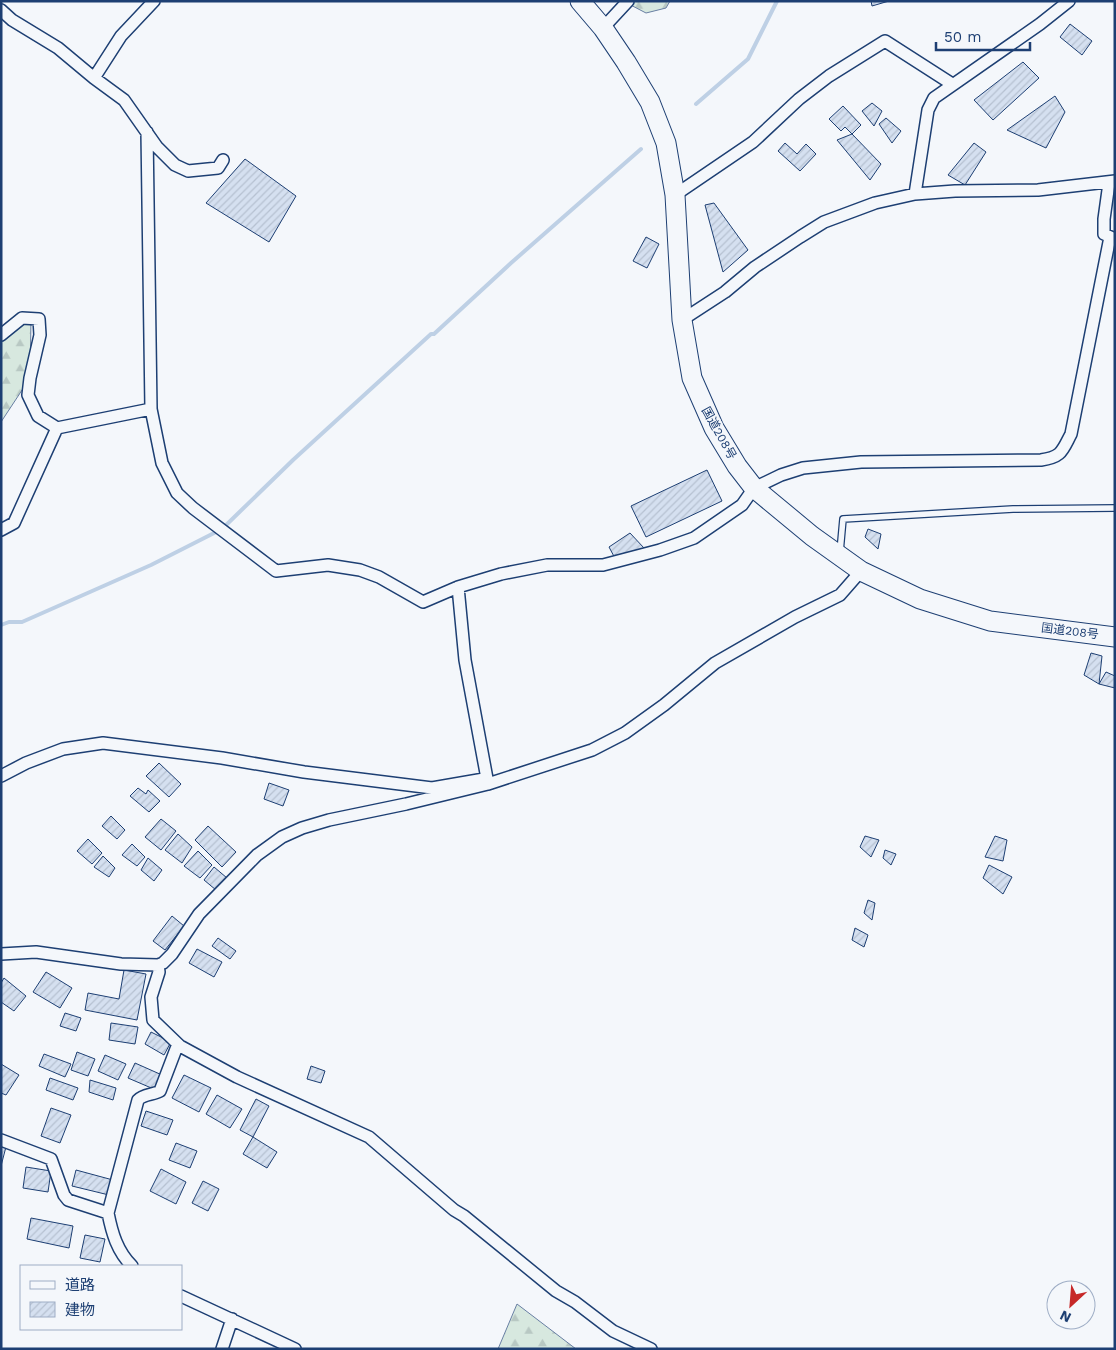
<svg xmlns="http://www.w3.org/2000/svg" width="1116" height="1350" font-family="'Work Sans','Noto Sans JP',sans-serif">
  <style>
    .forest { fill: url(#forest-firs); stroke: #687fa3 }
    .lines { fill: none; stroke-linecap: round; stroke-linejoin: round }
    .stream { stroke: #bed0e5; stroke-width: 4 }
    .building { fill: url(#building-hatch); stroke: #1d3f73 }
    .service-casing { stroke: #1d3f73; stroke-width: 8 }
    .minor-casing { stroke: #1d3f73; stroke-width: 14 }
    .trunk-casing { stroke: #1d3f73; stroke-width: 21 }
    .service { stroke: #f4f7fb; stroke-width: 5.5 }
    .minor { stroke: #f4f7fb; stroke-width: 11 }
    .trunk { stroke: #f4f7fb; stroke-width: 19 }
    .labels { text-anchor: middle; stroke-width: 4; stroke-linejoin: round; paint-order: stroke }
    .street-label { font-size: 12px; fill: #1d3f73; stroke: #f4f7fb }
  </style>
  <defs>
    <pattern id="forest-firs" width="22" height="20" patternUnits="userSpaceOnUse" patternTransform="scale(1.25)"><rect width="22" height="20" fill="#d7e8df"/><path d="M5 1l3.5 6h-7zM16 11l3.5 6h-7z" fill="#b8c8c3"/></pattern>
    <pattern id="building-hatch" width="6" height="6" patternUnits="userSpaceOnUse" patternTransform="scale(1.25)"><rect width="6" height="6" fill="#d5e0f0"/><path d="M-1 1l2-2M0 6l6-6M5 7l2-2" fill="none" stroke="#b6c1d1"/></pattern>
  </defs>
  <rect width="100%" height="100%" fill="#f4f7fb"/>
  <path class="forest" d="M623,1h47l-4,7 -20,5z
    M31,319l-1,59 -29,44v-92z
    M517,1304l59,45h-78z"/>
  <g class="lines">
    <path class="stream" d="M696,104l52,-45 29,-58
      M1,625l8,-3h13l129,-57 71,-36 71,-69 138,-126h3l77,-71 130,-114"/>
  </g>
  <path class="building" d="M871,1h18l-17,5z
    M1070,24l22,17 -10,14 -22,-18z
    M1023,62l16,16 -46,42 -19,-20z
    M1055,96l10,16 -19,36 -39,-18z
    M872,103l10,8 -8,15 -12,-15z
    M843,106l18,19 -9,9 -7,-7 -4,4 -12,-12z
    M886,118l15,13 -9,12 -13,-19z
    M852,134l29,30 -11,16 -33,-40z
    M785,143l12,11 9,-10 10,10 -16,17 -22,-20z
    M974,143l12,9 -21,33 -17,-10z
    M245,159l51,37 -27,46 -63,-39z
    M714,203l34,47 -25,22 -18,-67z
    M646,237l13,7 -12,24 -14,-7z
    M707,470l15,31 -76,36 -15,-31z
    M868,529l13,5 -3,15 -13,-12z
    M630,533l14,15 -27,14 -8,-15z
    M1091,653l11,3 -3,28 -15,-9z
    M1106,672l9,4v12l-16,-4z
    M159,763l22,21 -12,13 -23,-21z
    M269,783l20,7 -6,16 -19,-7z
    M138,788l8,6 2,-4 12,11 -11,11 -19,-16z
    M111,816l14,14 -8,9 -15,-13z
    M161,819l15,12 -15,19 -16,-13z
    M208,826l28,26 -14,15 -27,-27z
    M178,834l14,13 -10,16 -17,-13z
    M865,836l14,4 -8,17 -11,-10z
    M995,836l12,4 -4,21 -18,-4z
    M88,839l14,14 -10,11 -15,-13z
    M132,844l13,13 -8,9 -15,-11z
    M885,850l11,4 -5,11 -8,-7z
    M198,851l14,14 -12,13 -16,-12z
    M103,856l12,12 -6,9 -15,-10z
    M148,858l14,12 -8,11 -13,-11z
    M989,865l23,12 -9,17 -20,-16z
    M214,867l13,11 -11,12 -12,-10z
    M868,900l7,3 -3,17 -8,-7z
    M172,916l12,10 -19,24 -12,-9z
    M855,928l13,7 -4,12 -12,-7z
    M218,938l18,13 -6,8 -18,-13z
    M197,949l25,13 -8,15 -25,-14z
    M124,970l22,4 -9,46 -52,-10 3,-17 31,6z
    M46,972l26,16 -12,20 -27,-16z
    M4,978l22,18 -12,15 -13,-9v-19z
    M65,1013l16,5 -5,13 -16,-5z
    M111,1023l27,4 -3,17 -26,-4z
    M151,1032l20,10 -7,13 -19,-11z
    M77,1052l18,7 -7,17 -17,-6z
    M44,1054l27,10 -6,13 -26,-11z
    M105,1055l21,9 -8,16 -20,-9z
    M135,1063l27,12 -6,15 -28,-12z
    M1,1064l18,11 -13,20 -5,-2z
    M311,1066l14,5 -4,12 -14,-4z
    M184,1075l27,13 -12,24 -27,-14z
    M50,1078l28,10 -5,12 -27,-10z
    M90,1080l26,8 -3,12 -24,-8z
    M217,1095l25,14 -12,19 -24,-14z
    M256,1099l13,7 -16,31 -13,-7z
    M51,1108l20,7 -11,28 -19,-7z
    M146,1111l27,9 -6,15 -26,-9z
    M253,1137l24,15 -10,16 -24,-14z
    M1,1142l6,1 -6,23z
    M176,1143l21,8 -7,17 -21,-8z
    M26,1167l25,4 -3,21 -25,-4z
    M161,1169l25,13 -10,22 -26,-13z
    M76,1170l37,10 -4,15 -37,-9z
    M203,1181l16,8 -11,22 -16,-8z
    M31,1218l42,8 -4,22 -42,-9z
    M85,1235l20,4 -5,23 -20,-4z"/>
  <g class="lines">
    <defs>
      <path id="service" d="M840,552l3,-33 170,-10 102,-1"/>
      <path id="minor" d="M1,10l11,10 46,28 36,30 30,22 33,47 18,18 13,6 30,-3 5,-8
        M603,28l25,-27
        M94,78l27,-42 33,-35
        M147,132l4,277 11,54 15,30 16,15 83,63 52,-6 32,5 19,7 44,25 35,-15 43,-13 46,-9h56l57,-15 34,-12 48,-33 12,-17 27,-13 22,-7 58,-6 180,-2c21,-3 21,-9 30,-26l39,-197
        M1109,183l-5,36v15l11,5
        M915,194l13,-84 6,-12 106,-74 29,-23
        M675,195l78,-53 46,-43 30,-23 56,-35 67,43
        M682,320l43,-28 30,-25 45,-30 24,-15 51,-19 40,-9 40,-3 83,-1 77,-9
        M1,335l21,-17 17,1 1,16 -10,43 -2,17 10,21 19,12 94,-19
        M1,530l13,-7 43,-95
        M458,587l7,73 23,124
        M1,776l25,-13 37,-14 40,-6 119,15 82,14 128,16 52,-9
        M1,954l35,-2 85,12 37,1 5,-2 9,-9 27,-40 58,-59 25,-18 20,-9 27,-8 77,-16 82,-20 104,-34 33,-17 39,-28 51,-42 80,-46 45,-22 21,-24
        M158,965l1,7 -8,25 2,23 27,26 57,31 132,60 85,73 10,6 92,75 19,11 38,29 38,18
        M1,1140l50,19 13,36 4,5 40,13c4,20 9,38 24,53
        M108,1213l30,-113c5,-6 15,-5 22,-9l16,-42 4,-3
        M181,1296l114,53
        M222,1349l10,-30"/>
      <path id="trunk" d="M580,1l23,27 23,34 24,40 16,41 9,52 7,125 10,58 22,50 23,38 17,22 58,48 49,35 59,28 70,22 125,16"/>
    </defs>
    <use href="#service" class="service-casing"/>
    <use href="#minor" class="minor-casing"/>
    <use href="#trunk" class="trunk-casing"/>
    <use href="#service" class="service"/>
    <use href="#minor" class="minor"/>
    <use href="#trunk" class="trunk"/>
  </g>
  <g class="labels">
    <g class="street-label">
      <text transform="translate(719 433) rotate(61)" y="4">国道208号</text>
      <text transform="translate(1070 631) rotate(7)" y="4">国道208号</text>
    </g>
  </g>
  <rect width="1116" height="1350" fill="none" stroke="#1d3f73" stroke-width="5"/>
  <rect x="20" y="1265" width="162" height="65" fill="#f4f7fb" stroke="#9eadc5"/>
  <rect x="30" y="1281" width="25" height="8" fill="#f4f7fb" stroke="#9eadc5"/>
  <text x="65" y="1290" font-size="15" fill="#1d3f73">道路</text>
  <rect x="30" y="1302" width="25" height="15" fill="url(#building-hatch)" stroke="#9eadc5"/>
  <text x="65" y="1315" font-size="15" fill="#1d3f73">建物</text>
  <g transform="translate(1071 1305) rotate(206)"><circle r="24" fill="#f4f7fb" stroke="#9eadc5"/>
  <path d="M0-4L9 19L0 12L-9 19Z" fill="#c62828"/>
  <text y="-8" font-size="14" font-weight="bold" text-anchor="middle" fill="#1d3f73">N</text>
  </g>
  <path d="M936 42v8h94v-8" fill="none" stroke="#1d3f73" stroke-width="2.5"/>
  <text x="944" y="42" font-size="15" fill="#1d3f73" stroke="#f4f7fb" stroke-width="4" paint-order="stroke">50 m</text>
</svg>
